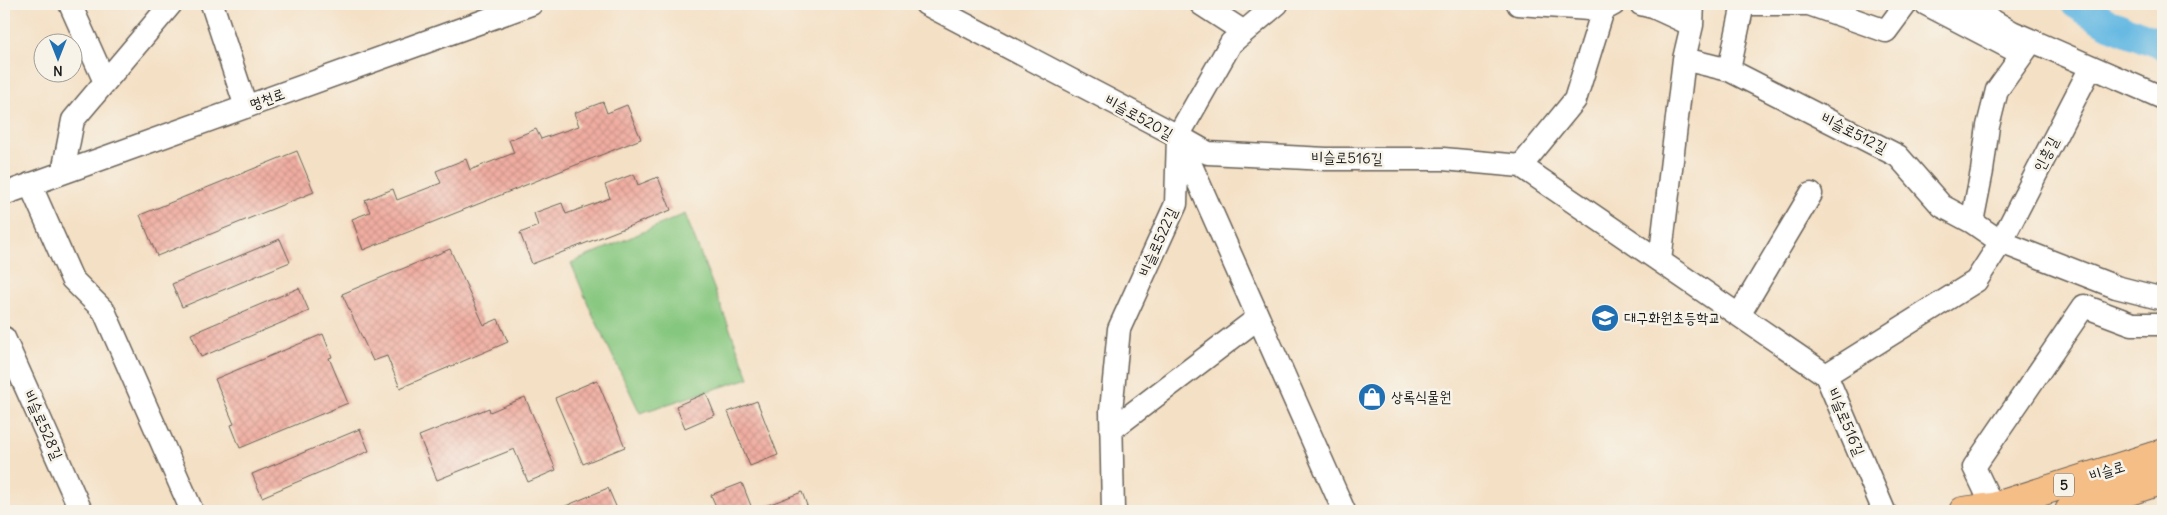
<svg xmlns="http://www.w3.org/2000/svg" width="2167" height="515" font-family="Delius,'Poor Story',sans-serif">
  <style>
    .green { fill: #86c77f; stroke: #51724e }
    .lines { fill: none; stroke-linecap: round; stroke-linejoin: round }
    .river { stroke: #67bae3; stroke-width: 30 }
    .building { fill: url(#building-cross-hatch) }
    .minor-casing { stroke: #686157; stroke-width: 25 }
    .major-casing { stroke: #686157; stroke-width: 30 }
    .minor { stroke: #fff; stroke-width: 22 }
    .major { stroke: #f6be87; stroke-width: 28 }
    .labels { text-anchor: middle; stroke-width: 5; stroke-linejoin: round; paint-order: stroke }
    .shield { fill: #f7f3e8; stroke: #5e5c59; stroke-width: 1 }
    .shield-label { font-size: 14px; font-weight: bold; fill: #1c1c1c }
    .street-label { font-size: 15px; fill: #1c1c1c; stroke: #f7f3e8 }
    .poi-label { font-size: 15px; fill: #1c1c1c; stroke: #f7f3e8; text-anchor: start }
  </style>
  <defs>
    <pattern id="building-cross-hatch" width="8" height="8" patternUnits="userSpaceOnUse" patternTransform="scale(1.25)"><rect width="8" height="8" fill="#f0ada1"/><path d="M0 0l8 8M0 8l8-8" fill="none" stroke="#cd948a"/></pattern>
  </defs>
  <rect width="100%" height="100%" fill="#f7f3e8"/>
  <filter id="ink" filterUnits="userSpaceOnUse"><feTurbulence type="fractalNoise" baseFrequency=".02" numOctaves="2"/><feDisplacementMap in="SourceGraphic" scale="10" xChannelSelector="R" yChannelSelector="G"/><feConvolveMatrix kernelMatrix="1 2 1 2 8 2 1 2 1" color-interpolation-filters="sRGB"/></filter>
  <filter id="wash" filterUnits="userSpaceOnUse"><feTurbulence type="fractalNoise" baseFrequency=".0096" numOctaves="4" result="noise"/><feDisplacementMap in="SourceGraphic" scale="20" xChannelSelector="R" yChannelSelector="G"/><feGaussianBlur stdDeviation="1.12" result="paint"/><feColorMatrix in="noise" values="0 0 0 0 0 0 0 0 0 0 0 0 0 0 0 0 0 1.4 0 .05"/><feComposite in="paint" operator="in"/></filter>
  <g filter="url(#wash)">
    <rect width="100%" height="100%" fill="#f4e0c5"/>
    <path class="green" d="M685,214l64,164 -109,35 -49,-102 -20,-48z"/>
    <g class="lines">
      <path class="river" d="M2076,4l31,19 56,22"/>
    </g>
    <g id="blocks">
      <path class="building" d="M603,102l4,11 20,-8 14,34 -278,111 -11,-31 18,-7 -5,-12 28,-11 4,11 44,-17 -5,-12 30,-12 4,11 44,-17 -5,-13 27,-11 5,10 38,-13 -5,-13z
        M297,151l17,41 -157,64 -17,-41z
        M634,174l4,11 20,-8 13,33 -139,54 -12,-31 18,-7 -4,-13 28,-10 4,11 44,-16 -5,-13z
        M280,239l10,23 -108,45 -10,-23z
        M450,249l34,76 14,-6 10,23 -108,46 -13,-32 -14,5 -31,-67z
        M299,288l10,23 -108,46 -10,-23z
        M323,334l9,23 -3,1 19,45 -108,45 -9,-23 3,-1 -19,-45z
        M597,380l28,67 -42,17 -28,-66z
        M706,393l9,22 -30,13 -9,-22z
        M525,397l31,73 -28,12 -14,-33 -77,31 -18,-44 70,-28 1,4z
        M757,401l21,54 -28,11 -22,-54z
        M360,429l9,22 -107,46 -10,-23z
        M742,483l11,28h-35l-7,-16z
        M608,488l10,23h-64z
        M802,492l7,19h-53l-1,-1z"/>
    </g>
  </g>
  <g filter="url(#ink)">
    <use href="#blocks" fill-opacity="0" stroke="#686157" stroke-width="1"/>
    <g class="lines">
      <defs>
        <path id="minor" d="M70,4l35,78
          M212,4l34,103
          M926,4l252,132 166,375
          M1201,4l43,28
          M1518,4l85,6 11,-6
          M1641,4l12,3 39,18
          M1926,4l96,50
          M1964,4l48,28 151,66
          M1684,59l45,11 169,86 44,50 30,16 29,20 115,45 47,12
          M1729,70l14,-66h66l77,27 20,-27
          M1178,136l30,17 118,6h117l78,7 305,209 58,136
          M1521,166l54,-66 28,-90
          M63,172l10,-52 98,-116
          M30,184l42,95 32,32 88,200
          M4,194l527,-190
          M1972,222l10,-51 6,-45 9,-36 35,-49
          M1660,261l24,-202 8,-34 1,-21
          M1739,315l72,-121
          M4,338l77,173
          M1826,375l150,-94 25,-39 90,-175
          M1111,430l147,-112
          M1993,507l-19,-40 110,-161 48,18h31
          M1113,511l-2,-100 8,-82 57,-125 2,-68 53,-93 46,-39"/>
        <path id="major" d="M1963,511l30,-4 170,-54
          M2069,511l94,-31"/>
      </defs>
      <use href="#minor" class="minor-casing"/>
      <use href="#major" class="major-casing"/>
      <use href="#minor" class="minor"/>
      <use href="#major" class="major"/>
    </g>
  </g>
  <defs>
    <symbol id="school-disc" viewBox="-11 -11 22 22"><circle r="9.5" fill="#1f6fb2" stroke="#f7f3e8"/><path d="M0-5L7-2L0 1L-7-2ZM-4 1L0 2.5L4 1V4Q0 6-4 4Z" fill="#fff"/></symbol>
    <symbol id="shop-disc" viewBox="-11 -11 22 22"><circle r="9.5" fill="#1f6fb2" stroke="#f7f3e8"/><path d="M-5-2.5h2.3a2.7 3.5 0 0 1 5.4 0H5L5.5 6h-11ZM-1.5-2.5h3a1.5 2.3 0 0 0-3 0Z" fill="#fff"/></symbol>
  </defs>
  <g fill-rule="evenodd">
    <use href="#school-disc" x="1589" y="302" width="32" height="32"/>
    <use href="#shop-disc" x="1356" y="381" width="32" height="32"/>
  </g>
  <g class="labels">
    <rect class="shield" x="2054" y="473.5" width="20" height="23" rx="4"/>
    <g class="shield-label">
      <text x="2064" y="490">5</text>
    </g>
    <g class="street-label">
      <text transform="translate(267 99) rotate(-20)" y="5">명천로</text>
      <text transform="translate(1139 117) rotate(29)" y="5">비슬로520길</text>
      <text transform="translate(1854 133) rotate(27)" y="5">비슬로512길</text>
      <text transform="translate(2046 154) rotate(-63)" y="5">인흥길</text>
      <text transform="translate(1347 158) rotate(1)" y="5">비슬로516길</text>
      <text transform="translate(1158 242) rotate(-66)" y="5">비슬로522길</text>
      <text transform="translate(1846 422) rotate(67)" y="5">비슬로516길</text>
      <text transform="translate(43 425) rotate(66)" y="5">비슬로528길</text>
      <text transform="translate(2107 471) rotate(-17)" y="5">비슬로</text>
    </g>
    <g class="poi-label">
      <text x="1624" y="323">대구화원초등학교</text>
      <text x="1391" y="402">상록식물원</text>
    </g>
  </g>
  <rect width="2167" height="515" fill="none" stroke="#f7f3e8" stroke-width="20"/>
  <g transform="translate(58 58) rotate(180)"><circle r="24" fill="#f7f3e8" stroke="#9f9d96"/>
  <path d="M0-4L9 19L0 12L-9 19Z" fill="#1f6fb2"/>
  <text y="-8" font-size="14" font-weight="bold" text-anchor="middle" fill="#1c1c1c">N</text>
  </g>
</svg>
